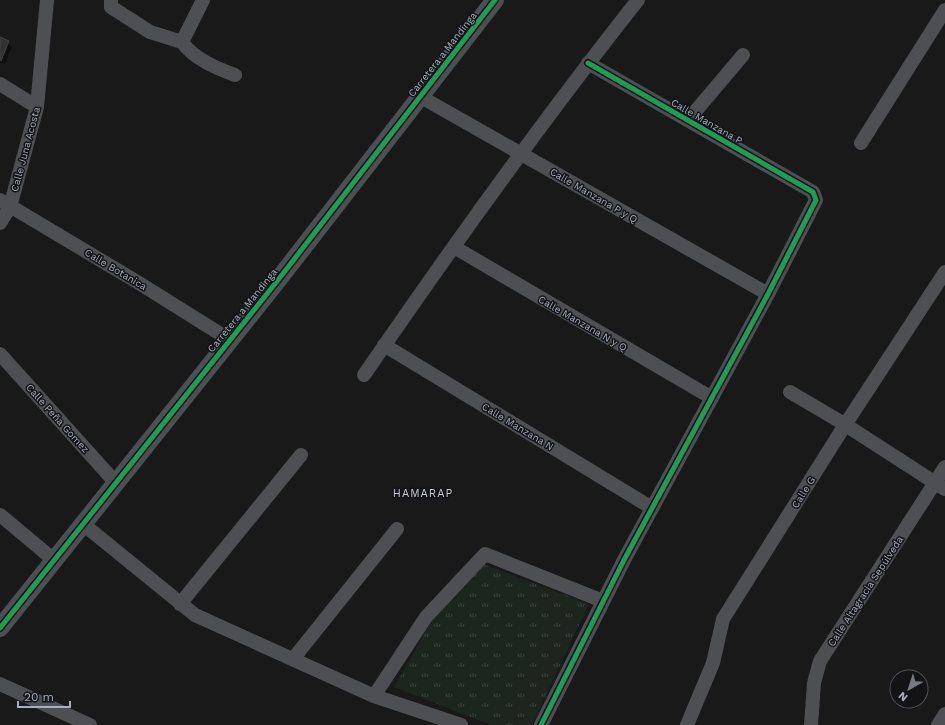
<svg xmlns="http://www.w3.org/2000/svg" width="945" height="725" font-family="'Work Sans',sans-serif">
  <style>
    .grass { fill: url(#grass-tufts) }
    .shadow { fill: #0007 }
    .building { fill: #313132; stroke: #424346 }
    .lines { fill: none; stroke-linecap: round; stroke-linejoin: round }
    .minor { stroke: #4d4f53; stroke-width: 14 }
    .tertiary { stroke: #4d4f53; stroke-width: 18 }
    .cycleway-casing { stroke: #131316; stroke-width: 8 }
    .cycleway { stroke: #1a9f57; stroke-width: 5 }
    .labels { text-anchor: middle; stroke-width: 3; stroke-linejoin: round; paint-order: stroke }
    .street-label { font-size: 10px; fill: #a9afbc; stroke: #131316 }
    .neighbourhood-label { font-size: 11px; letter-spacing: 1px; fill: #cbced7; stroke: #131316 }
  </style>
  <defs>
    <pattern id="grass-tufts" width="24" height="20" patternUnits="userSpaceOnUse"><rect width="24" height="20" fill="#1c251e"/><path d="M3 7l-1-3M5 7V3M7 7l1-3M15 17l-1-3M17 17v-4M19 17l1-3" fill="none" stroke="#3a423d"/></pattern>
  </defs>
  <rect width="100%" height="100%" fill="#19191a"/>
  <path class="grass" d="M483,564l106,40 -57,121h-41l-97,-38 38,-66z"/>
  <path class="shadow" d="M0,39l12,7 -7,18 -5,-2z"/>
  <path class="building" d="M0,37l9,4 -8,20 -1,-1z"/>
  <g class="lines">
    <path class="minor" d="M111,0v7l39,25 32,10 21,-42
      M182,42c12,17 34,26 53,33
      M0,84l37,23
      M421,97l347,197
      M688,120l55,-65
      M861,143l84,-133
      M0,200l139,83 91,57
      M0,223l10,-16 27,-100 10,-107
      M454,247l258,151
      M384,345l268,163
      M0,354l116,129
      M364,375c88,-128 178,-254 274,-375
      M790,392l51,30 104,67
      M0,515l54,45
      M83,524l112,91 179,81 87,29
      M180,604l121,-149
      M293,659l104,-130
      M0,684l90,41
      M374,696l52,-79 59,-63 118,47
      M541,725l83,-165 144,-266 48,-94 -3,-8 -225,-129
      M687,725l26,-62 10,-44 122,-194 100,-153
      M811,725l3,-42 6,-22 125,-194
      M938,725l7,-11"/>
    <path class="tertiary" d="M0,628l278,-348 217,-280"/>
    <defs>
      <path id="cycleway" d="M0,628l278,-348 217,-280
        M541,725l83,-165 144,-266 48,-94 -3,-8 -225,-129"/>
    </defs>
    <use href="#cycleway" class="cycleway-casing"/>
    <use href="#cycleway" class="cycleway"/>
  </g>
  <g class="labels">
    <g class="street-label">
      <text transform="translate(442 54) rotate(-52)" y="4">Carretera a Mandinga</text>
      <text transform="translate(707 121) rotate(30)" y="4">Calle Manzana P</text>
      <text transform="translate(25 149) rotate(-75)" y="4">Calle Juna Acosta</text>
      <text transform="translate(594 195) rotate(30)" y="4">Calle Manzana P y Q</text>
      <text transform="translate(116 269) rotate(31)" y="4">Calle Botanica</text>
      <text transform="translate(242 310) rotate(-51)" y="4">Carretera a Mandinga</text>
      <text transform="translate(583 323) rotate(30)" y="4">Calle Manzana N y Q</text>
      <text transform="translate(58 418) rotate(48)" y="4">Calle Peña Gomez</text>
      <text transform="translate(518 426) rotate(31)" y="4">Calle Manzana N</text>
      <text transform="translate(803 492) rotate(-58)" y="4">Calle G</text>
      <text transform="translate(865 591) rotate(-57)" y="4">Calle Altagracia Sepúlveda</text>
    </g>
    <g class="neighbourhood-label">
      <text x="423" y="497">HAMARAP</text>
    </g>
  </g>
  <g transform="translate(909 689) rotate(219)"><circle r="19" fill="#131316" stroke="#4f5158"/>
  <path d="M0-3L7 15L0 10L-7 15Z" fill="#777a83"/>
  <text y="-6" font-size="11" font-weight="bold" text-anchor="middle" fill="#a9afbc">N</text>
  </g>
  <path d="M18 701v6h52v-6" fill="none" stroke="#a9afbc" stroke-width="2"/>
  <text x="24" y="701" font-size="12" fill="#a9afbc" stroke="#131316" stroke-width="3" paint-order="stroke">20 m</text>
</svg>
